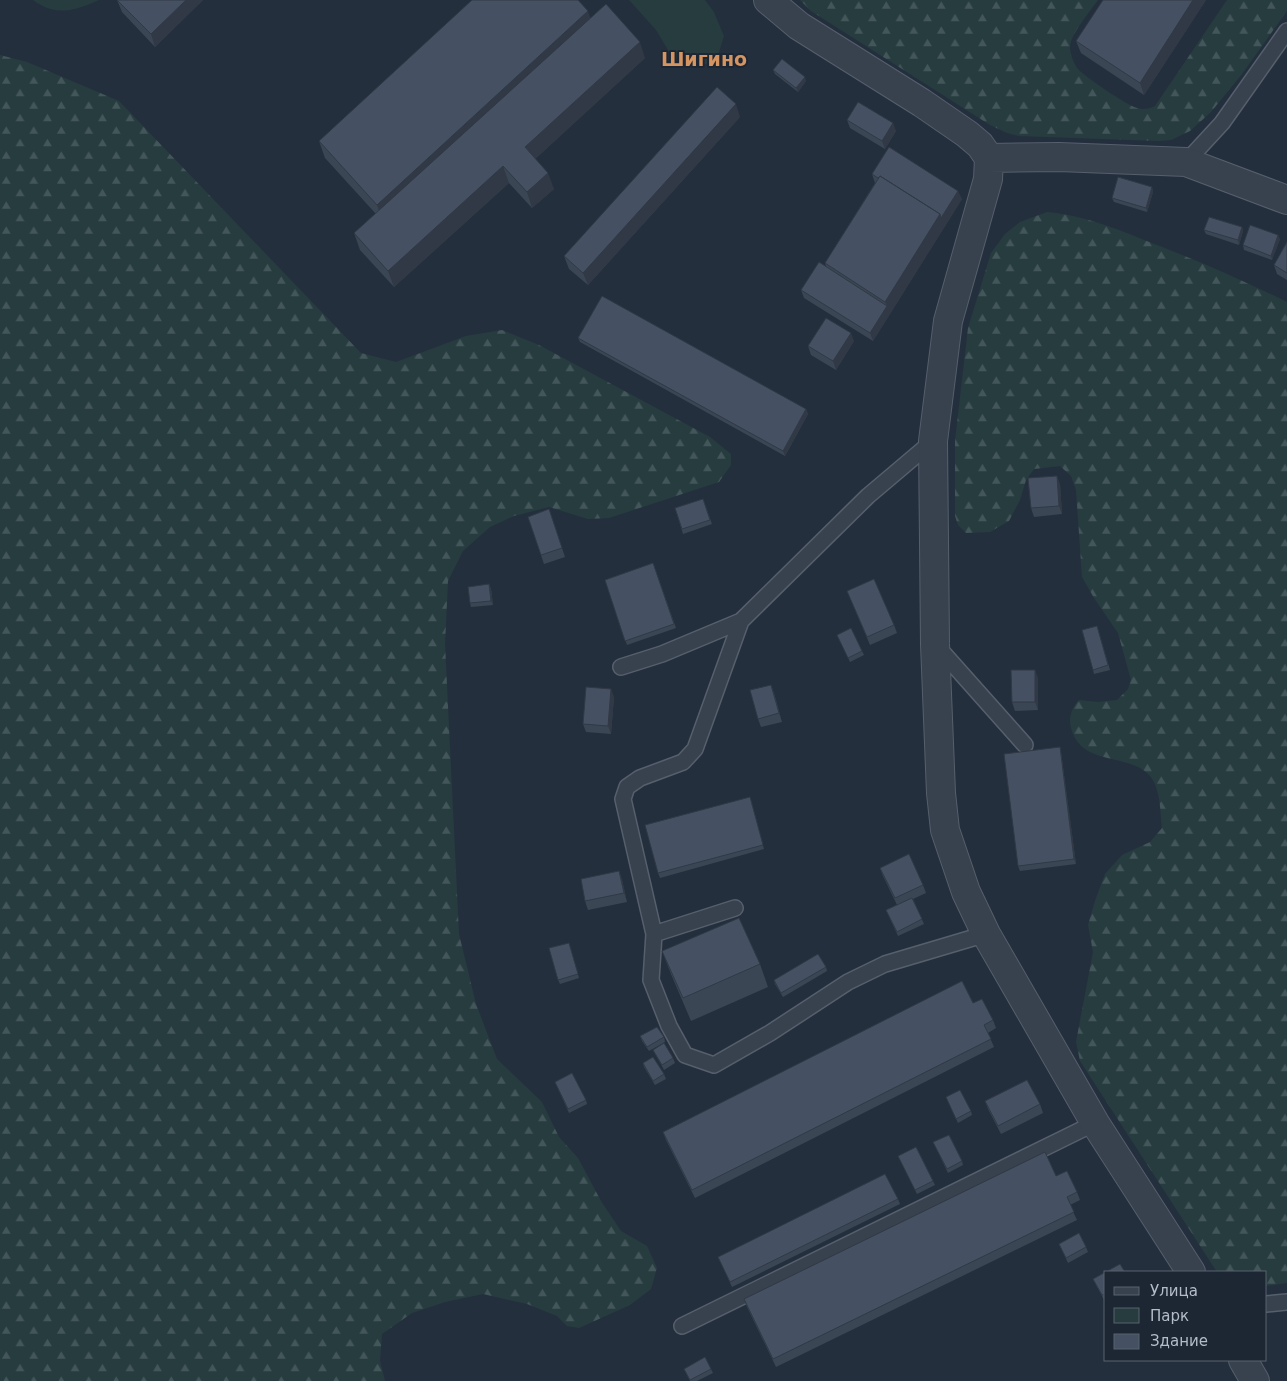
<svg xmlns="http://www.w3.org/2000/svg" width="1287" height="1381" font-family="'DejaVu Sans',sans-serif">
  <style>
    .green { fill: #263c3f }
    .forest { fill: url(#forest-firs) }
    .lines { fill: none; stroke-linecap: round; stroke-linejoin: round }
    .lane-casing { stroke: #565f6c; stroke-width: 18 }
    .street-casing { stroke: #565f6c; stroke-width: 30 }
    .lane { stroke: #38414e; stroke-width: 15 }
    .street { stroke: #38414e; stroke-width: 28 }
    .wall { fill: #3b4654 }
    .shaded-wall { fill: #303945 }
    .building { fill: #455162; stroke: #303945 }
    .labels { text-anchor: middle; stroke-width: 4; stroke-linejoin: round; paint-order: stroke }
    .district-label { font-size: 19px; font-weight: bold; fill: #d59563; stroke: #1d2633 }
  </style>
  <defs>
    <pattern id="forest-firs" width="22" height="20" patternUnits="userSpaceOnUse" patternTransform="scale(1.25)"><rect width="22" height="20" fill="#263c3f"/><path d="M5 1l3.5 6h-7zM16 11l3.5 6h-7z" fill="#435659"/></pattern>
  </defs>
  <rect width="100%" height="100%" fill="#242f3e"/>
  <path class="green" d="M33,0h66c-24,11 -43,17 -66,0z
    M629,0h76l9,12 10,24 -8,26 -25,5 -20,-12 -15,-25z"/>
  <path class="forest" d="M800,0h298c-8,11 -27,34 -28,46 0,7 3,16 7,22 5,7 51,38 60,40 7,2 12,1 18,-2l72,-106h60v11l-45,63 -31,38 -21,19 -19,9 -12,1 -140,-5 -12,-3 -17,-8 -179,-114z
    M0,55l27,7 92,39 242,252 35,9 70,-26 36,-6 37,15 171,92 21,17v11l-12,17 -110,36 -21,1 -39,-12 -35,9 -24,11 -27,24 -15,30 -3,63 14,290 17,70 21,55 45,43 17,35 19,21 23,43 20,30 26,15 10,22 -6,21 -21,16 -51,23 -12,-2 -10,-10 -30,-12 -44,-10 -38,8 -33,11 -30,21 -2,27 5,20h-385z
    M1047,212c41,4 72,18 110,33 44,17 87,36 130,57v981l-21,3v-14h-49l-137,-211 -4,-19 17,-90 -5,-27 7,-24 10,-27 17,-19 28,-13 12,-14c-2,-17 -1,-43 -15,-55 -22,-20 -66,-7 -76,-45 -3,-11 1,-20 8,-28l19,2 19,-2 11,-11 3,-9 -13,-47 -24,-35 -12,-21 -6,-87 -5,-14 -11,-10 -26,3 -8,11 -6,20 -11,21 -19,11 -24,1 -8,-8 -3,-9v-75l13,-113 23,-75 14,-19 15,-12z"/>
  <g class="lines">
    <defs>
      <path id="lane" d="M1186,162l36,-39 65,-92
        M741,621l-46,128 -12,13 -43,16 -13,9 -4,12 31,135 -3,46 18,46 16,29 29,10 56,-32 78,-51 37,-18 101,-30
        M936,645l89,100
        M621,667l41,-13 79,-33 127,-125 65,-55
        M654,934l81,-26
        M1266,1304l21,-2
        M682,1326l413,-203"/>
      <path id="street" d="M768,0l31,26 123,77 45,31 13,11 9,13 -1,21 -40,142 -15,120 2,203 6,149 4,37 21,62 20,42 109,189 96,149
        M989,158l70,-1 127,5 101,38
        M1243,1360l12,21"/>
    </defs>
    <use href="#lane" class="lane-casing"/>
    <use href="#street" class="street-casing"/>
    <use href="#lane" class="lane"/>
    <use href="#street" class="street"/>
  </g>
  <path class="wall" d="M117,0h86l-48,47 -33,-35z
    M1206,0l-62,95 -63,-42 -5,-12z
    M591,18l54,40 -110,101 19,30 -22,19 -23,-25 -115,104 -34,-37 -6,-17 22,-19 -51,-56 -6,-17z
    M773,70l33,11 -8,11 -23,-18z
    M740,117l-152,168 -19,-16 -5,-13z
    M847,120l49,11 -11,18 -35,-21z
    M872,174l90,25 -89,142 -69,-43 -3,-8 25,-23 -1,-4 50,-80z
    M1152,187l1,5 -6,20 -33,-10 -2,-4z
    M1242,227l1,4 -4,14 -33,-11 -2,-4z
    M1280,239l-8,21 -28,-10 -1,-5z
    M1287,242v38l-10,-6 -3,-9z
    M578,338l228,71 2,5 -23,42 -205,-114z
    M854,341l-18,29 -25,-15 -3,-9z
    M1060,484l2,30 -28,3 -3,-9z
    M703,499l9,25 -29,10 -8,-26z
    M549,509l16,48 -21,7 -16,-47z
    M653,563l23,65 -49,17 -22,-65z
    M489,584l2,5 2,16 -22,2 -1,-4z
    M847,591l47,34 3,8 -27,12z
    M1097,626l13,44 -16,4 -1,-4z
    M837,635l25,16 2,4 -14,7z
    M1038,678v32l-23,1 -3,-9z
    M774,693l8,29 -21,5 -3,-8z
    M614,697l-3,37 -25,-2 -3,-8z
    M1060,747l1,5 15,112 -56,7 -2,-5z
    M750,797l14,52 -104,29 -2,-5z
    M880,868l43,17 3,8 -13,6 11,25 -26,12 -12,-26 11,-5 -14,-29z
    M619,871l3,9 5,22 -39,8 -3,-9z
    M570,947l9,31 -19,6 -2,-4z
    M662,951l98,13 8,23 -77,34 -20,-47z
    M826,967l1,4 -44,26 -8,-13 -1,-4z
    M973,1003l20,17 3,8 -8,5 6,14 -299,151 -29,-58 -3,-8z
    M640,1036l24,1 1,5 -16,9 -7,-10z
    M653,1050l20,8 2,5 -11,7z
    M643,1063l21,11 2,5 -11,6 -11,-18z
    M555,1082l31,18 1,4 -18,9z
    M946,1097l25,14 1,4 -14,8z
    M985,1101l55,3 3,9 -42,21 -13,-25z
    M933,1142l29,19 1,4 -15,8z
    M898,1156l35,25 2,4 -18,9z
    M1056,1176l21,16 3,8 -10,5 7,15 -301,147 -29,-60 -3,-8z
    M898,1199l2,5 -168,83 -14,-30z
    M1059,1244l27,3 2,5 -20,11z
    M1106,1272v27l-2,1 -11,-21z
    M684,1369h27l2,4 -16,8h-7z"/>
  <path class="shaded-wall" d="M186,0h17l-48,47 -4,-13z
    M1193,0h13l-62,95 -4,-12z
    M588,11l6,17 -211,194 -6,-17z
    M640,42l5,16 -114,105 -6,-16z
    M805,77l1,4 -8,11 -2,-4z
    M736,104l4,13 -152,168 -5,-12z
    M893,123l3,8 -11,18 -3,-8z
    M503,166l6,17 -115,104 -6,-16z
    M548,173l6,16 -22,19 -5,-16z
    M1152,187l1,5 -6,20 -1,-4z
    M958,191l4,8 -89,142 -3,-8 17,-27 -2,-4 55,-88z
    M1242,227l1,4 -4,14 -1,-5z
    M1278,235l2,4 -8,21 -1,-4z
    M851,333l3,8 -18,29 -3,-9z
    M806,409l2,5 -23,42 -2,-5z
    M1057,476l3,8 2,30 -3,-8z
    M489,584l2,5 2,16 -2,-4z
    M1035,670l3,8v32l-3,-8z
    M771,685l3,8 8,29 -3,-9z
    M611,689l3,8 -3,37 -3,-8z
    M1060,747l1,5 15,112 -2,-5z
    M619,871l3,9 5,22 -3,-9z"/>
  <path class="building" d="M117,0h69l-35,34z
    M472,0h106l10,11 -211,194 -58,-64z
    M1103,0h90l-53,83 -64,-42z
    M606,4l34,38 -115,105 23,26 -21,19 -24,-26 -115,105 -34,-38z
    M782,59l23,18 -9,11 -23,-18z
    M717,87l19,17 -153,169 -19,-17z
    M858,102l35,21 -11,18 -35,-21z
    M889,147l69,44 -17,27 -1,-4 -60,-38 -2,2 -6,-4z
    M880,176l60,38 -55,88 -60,-39z
    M1118,177l34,10 -6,21 -34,-10z
    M1209,217l33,10 -4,13 -34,-10z
    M1250,225l28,10 -7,21 -28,-11z
    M1287,242v31l-13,-8z
    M819,262l68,44 -17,27 -69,-43z
    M602,296l204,113 -23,42 -205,-113z
    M826,318l25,15 -18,28 -25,-15z
    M1057,476l2,30 -28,2 -3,-30z
    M703,499l7,21 -28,9 -7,-21z
    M549,509l13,39 -21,7 -13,-38z
    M653,563l21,61 -49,17 -20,-61z
    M874,579l20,46 -27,12 -20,-46z
    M489,584l2,17 -21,2 -2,-16z
    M1097,626l11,39 -15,5 -11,-40z
    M851,628l11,23 -14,7 -11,-23z
    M1011,670h24v32h-23z
    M771,685l8,28 -21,6 -8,-29z
    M586,687l25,2 -3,37 -25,-2z
    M1060,747l14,112 -56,7 -14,-112z
    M750,797l13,48 -105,28 -13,-48z
    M909,854l14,31 -28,13 -15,-30z
    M619,871l5,22 -39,8 -4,-22z
    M912,898l10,21 -25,13 -11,-22z
    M739,918l21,46 -77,34 -21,-47z
    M569,943l9,31 -20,6 -9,-32z
    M818,954l8,13 -45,26 -7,-13z
    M962,981l11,22 9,-4 11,21 -9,5 7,14 -299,151 -29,-58z
    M657,1027l7,10 -17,10 -7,-11z
    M664,1043l9,15 -11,7 -9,-15z
    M653,1057l11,17 -11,7 -10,-18z
    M572,1073l14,27 -18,9 -13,-27z
    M1027,1080l13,24 -42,22 -13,-25z
    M960,1090l11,21 -15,8 -10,-22z
    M949,1135l13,26 -15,8 -14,-27z
    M916,1147l17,34 -18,9 -17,-34z
    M1045,1152l11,24 11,-5 10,21 -10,5 7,15 -301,147 -29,-60z
    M885,1174l13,25 -168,83 -12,-25z
    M1079,1233l7,14 -20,11 -7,-14z
    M1120,1264l5,8h-19v22l-4,1 -9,-16z
    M705,1357l6,12 -21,11 -6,-11z"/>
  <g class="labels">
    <g class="district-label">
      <text x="704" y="66">Шигино</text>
    </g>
  </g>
  <rect x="1104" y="1271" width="162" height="90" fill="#1d2633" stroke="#59626f"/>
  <rect x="1114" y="1287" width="25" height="8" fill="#38414e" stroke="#59626f"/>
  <text x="1150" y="1296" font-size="15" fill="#b4bcc9">Улица</text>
  <rect x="1114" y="1308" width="25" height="15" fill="#263c3f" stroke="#59626f"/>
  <text x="1150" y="1321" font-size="15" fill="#b4bcc9">Парк</text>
  <rect x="1114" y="1334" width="25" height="15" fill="#455162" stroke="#59626f"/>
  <text x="1150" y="1346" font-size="15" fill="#b4bcc9">Здание</text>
</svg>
